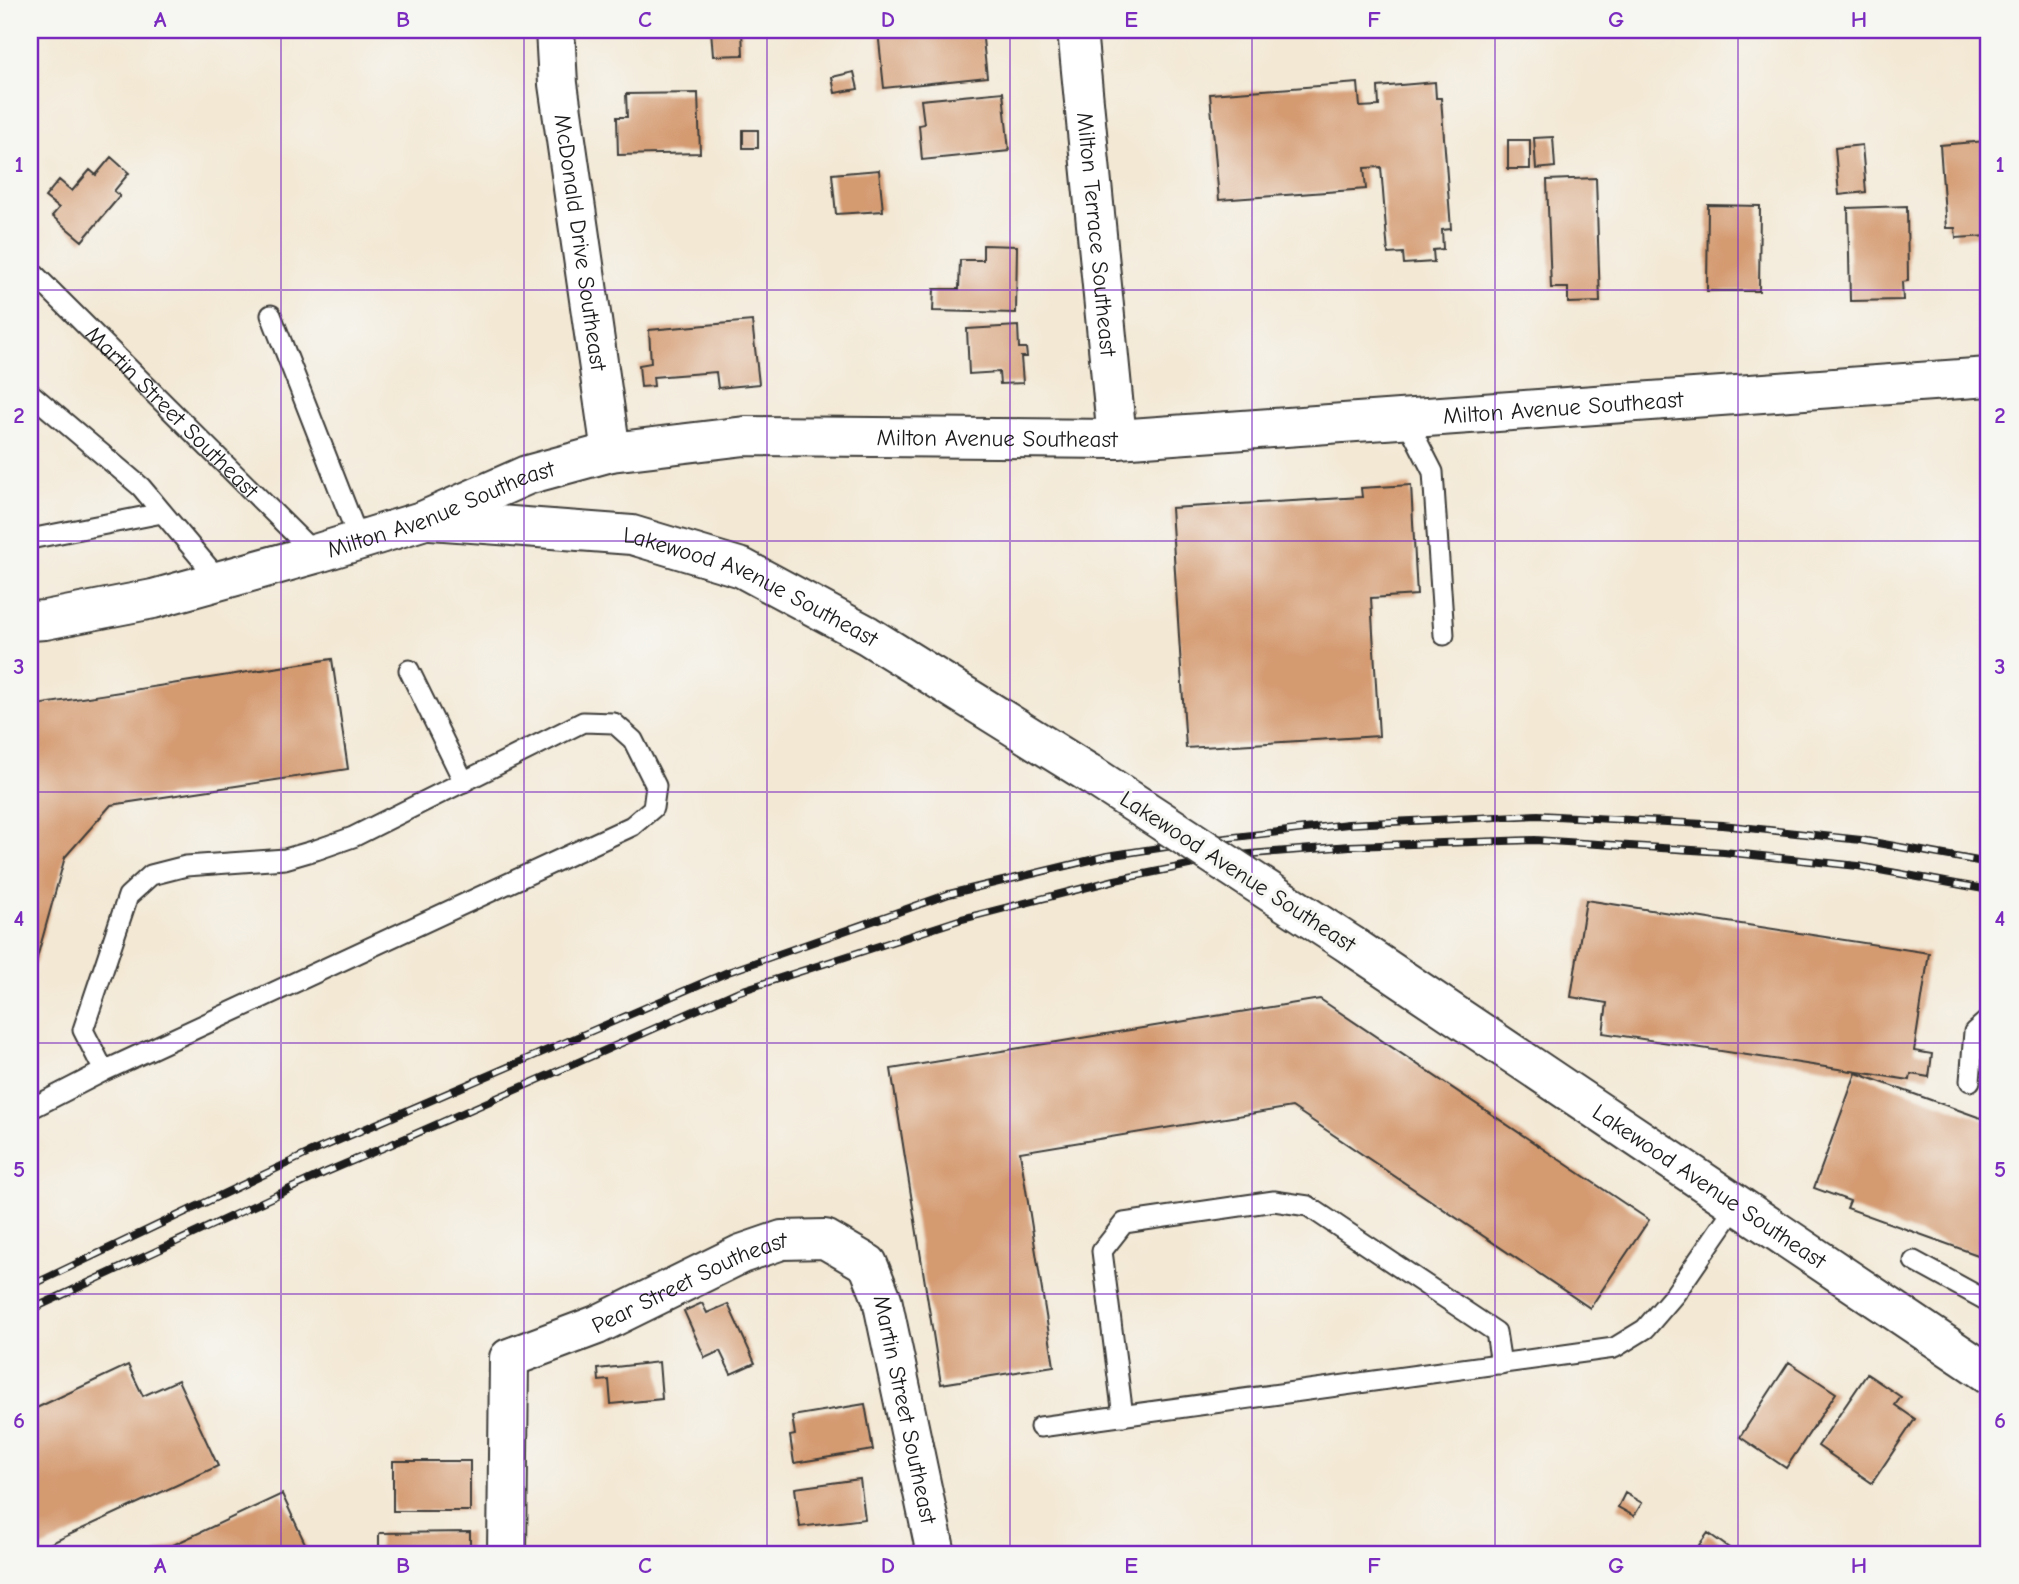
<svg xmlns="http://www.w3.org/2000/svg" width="2019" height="1584" font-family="'Comic Neue',sans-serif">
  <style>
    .building { fill: #d49a6f }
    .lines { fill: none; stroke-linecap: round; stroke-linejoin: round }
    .service-casing { stroke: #3c3b38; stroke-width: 23 }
    .minor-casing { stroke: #3c3b38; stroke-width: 42 }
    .tertiary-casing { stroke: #3c3b38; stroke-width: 42 }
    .service { stroke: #fff; stroke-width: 19 }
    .minor { stroke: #fff; stroke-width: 38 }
    .tertiary { stroke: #fff; stroke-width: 38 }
    .rail-casing { stroke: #1c1c1c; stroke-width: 8 }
    .rail { stroke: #f6f6f2; stroke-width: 5; stroke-dasharray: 16; stroke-linecap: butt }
    .tertiary-bridge-casing { stroke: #3c3b38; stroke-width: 42; stroke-linecap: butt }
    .tertiary-bridge { stroke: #fff; stroke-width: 38 }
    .grid { fill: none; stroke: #7b2cbf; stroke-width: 2; stroke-opacity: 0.55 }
    .labels { text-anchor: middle; stroke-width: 6; stroke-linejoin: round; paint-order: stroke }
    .street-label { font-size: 23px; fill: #1c1c1c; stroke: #f6f6f2 }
    .neatline { fill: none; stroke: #7b2cbf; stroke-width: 2.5 }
    .grid-label { font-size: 23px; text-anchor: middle; font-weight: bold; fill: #7b2cbf }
  </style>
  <rect width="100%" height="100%" fill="#f6f6f2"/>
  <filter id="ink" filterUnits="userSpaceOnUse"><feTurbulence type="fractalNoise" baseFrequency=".0143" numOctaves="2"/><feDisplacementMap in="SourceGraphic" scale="14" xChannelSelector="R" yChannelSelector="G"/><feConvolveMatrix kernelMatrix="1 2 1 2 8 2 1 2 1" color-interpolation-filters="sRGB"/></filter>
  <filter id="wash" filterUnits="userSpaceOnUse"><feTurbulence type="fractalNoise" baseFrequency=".00686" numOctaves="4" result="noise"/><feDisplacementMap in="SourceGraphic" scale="28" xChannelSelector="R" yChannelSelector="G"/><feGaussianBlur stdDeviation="1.57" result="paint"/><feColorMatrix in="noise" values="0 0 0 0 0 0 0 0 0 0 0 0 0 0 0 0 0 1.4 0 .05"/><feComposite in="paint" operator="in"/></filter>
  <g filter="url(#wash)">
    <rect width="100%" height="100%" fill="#f3e8d4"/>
    <g id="blocks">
      <path class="building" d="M711,30h31l1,25 -30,1z
        M889,30h93l5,47 -103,11 -6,-57z
        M854,72l4,17 -23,4 -3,-16z
        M1435,82l1,16h5l10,131 -9,1 1,19 -10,1 1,12 -30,2 -1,-11 -15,1 -7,-87 -17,1 2,21 -147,11 -9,-106 148,-11 2,24 19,-1 -1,-19z
        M1003,92l6,59 -87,9 -3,-35 5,-1 -3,-24z
        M698,93l2,60 -82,2 -1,-38h10l-1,-23z
        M743,130h15v18h-15z
        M1553,137l2,30 -19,2 -2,-31z
        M1508,140h22v29h-22z
        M1986,141l3,44v51l-33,2 -1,-10h-9l-6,-83z
        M1862,145l4,47 -27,3 -4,-47z
        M111,157l18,16 -15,18 6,5 -38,45 -30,-25 7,-8 -14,-11 14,-17 13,11 18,-21 6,5z
        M879,170l4,41 -47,3 -4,-40z
        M1596,178l4,124 -32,1v-15h-17l-4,-108z
        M1708,205l52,1 -1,85h-52z
        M1907,206l1,75 -6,1 1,18 -53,1 -2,-93z
        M983,245l34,1 -1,67 -83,-2 1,-22h25l1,-29h23z
        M752,321l7,63 -41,4 -2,-16 -63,5 1,9 -13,1 -2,-22 12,-2 -2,-33z
        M1018,326l1,22h7l1,9h-6l2,26 -23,1 -1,-12 -30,2 -2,-45z
        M1411,485l6,110 -46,3 8,138 -193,12 -15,-240 191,-11 -1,-9z
        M332,659l16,110 -237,36 -46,52 -35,126v-277z
        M1586,900l343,53 -15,98 18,3 -3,23 -18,-3 -1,6 -307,-47 4,-30 -36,-6z
        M1320,999l329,221 -59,88 -298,-201 -272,45 34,214 -113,18 -50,-315z
        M1856,1073l133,48v138l-142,-51 3,-7 -36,-13z
        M702,1303l5,10 21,-9 27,59 -24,11 -11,-23 -15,7 -21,-47z
        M659,1362l3,37 -51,5 -2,-24 -10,1 -1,-12z
        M1789,1362l47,31 -50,75 -46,-31z
        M128,1365l15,31 35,-16 40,86 -188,87v-142z
        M1867,1374l34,23 -6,8 20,14 -43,64 -54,-37z
        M865,1404l8,46 -79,13 -4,-27 5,-1 -3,-19z
        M393,1461h77v50h-77z
        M860,1479l5,40 -65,8 -5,-39z
        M1625,1493l17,10 -8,13 -16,-9z
        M282,1494l28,60h-156z
        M470,1532v22h-91v-20l1,-1z
        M1708,1533l21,15 -5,6h-13l-12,-9z"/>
    </g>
  </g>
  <g filter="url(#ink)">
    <use href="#blocks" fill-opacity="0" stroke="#3c3b38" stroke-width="2"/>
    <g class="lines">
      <defs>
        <g id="service">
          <path id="s1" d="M30,270l285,284"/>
          <path d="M271,315l88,225"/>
          <path d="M30,393l111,94 78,93"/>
          <path d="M1406,419l27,53 11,163"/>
          <path d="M30,539l132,-26"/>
          <path d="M409,670l55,112"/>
          <path d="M1970,1081l4,-49 15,-13"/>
          <path d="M30,1109l74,-38 528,-245 21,-18 3,-22 -23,-46 -19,-17 -31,-1 -230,115 -37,13 -31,9 -99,7 -35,9 -23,21 -45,134 21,41"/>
          <path d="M1914,1261l75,41"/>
          <path d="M1123,1416l-21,-165 22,-28 150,-22 34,5 188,126 5,32"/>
          <path d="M1040,1427l574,-79 31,-19 30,-35 62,-90"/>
        </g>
        <g id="minor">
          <path id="s2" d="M555,30l3,54 53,368"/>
          <path id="s3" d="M1077,30l40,409"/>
          <path id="s4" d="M507,1554l2,-196 88,-33 144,-71 41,-14 43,-1 43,25 14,35 54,255"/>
        </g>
        <g id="tertiary">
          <path id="s5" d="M431,520l201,15 110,33 125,67 223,139"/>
          <path id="s6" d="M30,621l15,-1 108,-21 162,-45 110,-34 102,-45 84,-23 134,-16 372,3 872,-62"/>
          <path id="s7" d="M1351,945l638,429"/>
        </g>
      </defs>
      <use href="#service" class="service-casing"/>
      <use href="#minor" class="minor-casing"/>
      <use href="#tertiary" class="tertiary-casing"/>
      <use href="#service" class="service"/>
      <use href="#minor" class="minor"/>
      <use href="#tertiary" class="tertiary"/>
      <defs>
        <path id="rail" d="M30,1286l279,-133 419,-181 221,-78 158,-38 111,-17 130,-15 190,-9 184,10 139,15 128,23
          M30,1310l294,-137 82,-35 331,-146 225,-73 153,-39 123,-25 112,-9 185,-6 189,12 134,14 131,24"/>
      </defs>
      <use href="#rail" class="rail-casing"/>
      <use href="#rail" class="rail"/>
      <defs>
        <path id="tertiary-bridge" d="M1090,774l261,171"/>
      </defs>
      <use href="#tertiary-bridge" class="tertiary-bridge-casing"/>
      <use href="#tertiary-bridge" class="tertiary-bridge"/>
    </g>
  </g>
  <path class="grid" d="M281,30v1524M524,30v1524M767,30v1524M1010,30v1524M1252,30v1524M1495,30v1524M1738,30v1524M30,290h1959M30,541h1959M30,792h1959M30,1043h1959M30,1294h1959"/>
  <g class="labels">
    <g class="street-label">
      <text dy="8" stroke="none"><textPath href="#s3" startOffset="205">Milton Terrace Southeast</textPath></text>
      <text dy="8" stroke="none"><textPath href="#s2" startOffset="214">McDonald Drive Southeast</textPath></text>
      <text dy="8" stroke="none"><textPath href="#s6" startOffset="1561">Milton Avenue Southeast</textPath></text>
      <text dy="8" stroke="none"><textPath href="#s1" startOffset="201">Martin Street Southeast</textPath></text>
      <text dy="8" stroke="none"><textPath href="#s6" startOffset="994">Milton Avenue Southeast</textPath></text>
      <text dy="8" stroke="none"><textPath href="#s6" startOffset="427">Milton Avenue Southeast</textPath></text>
      <text dy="8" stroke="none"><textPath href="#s5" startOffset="331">Lakewood Avenue Southeast</textPath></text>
      <text transform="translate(1238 871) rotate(33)" y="8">Lakewood Avenue Southeast</text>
      <text dy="8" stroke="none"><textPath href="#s7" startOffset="432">Lakewood Avenue Southeast</textPath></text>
      <text dy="8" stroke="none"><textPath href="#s4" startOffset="392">Pear Street Southeast</textPath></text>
      <text dy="8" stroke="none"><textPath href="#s4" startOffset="737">Martin Street Southeast</textPath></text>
    </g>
  </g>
  <rect width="2019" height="1584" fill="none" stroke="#f6f6f2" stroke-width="77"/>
  <rect x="38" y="38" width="1942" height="1508" class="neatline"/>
  <g class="grid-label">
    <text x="160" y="27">A</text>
    <text x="403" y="27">B</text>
    <text x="645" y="27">C</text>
    <text x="888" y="27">D</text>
    <text x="1131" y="27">E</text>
    <text x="1374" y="27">F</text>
    <text x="1616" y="27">G</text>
    <text x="1859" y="27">H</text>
    <text x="19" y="172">1</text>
    <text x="2000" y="172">1</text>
    <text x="19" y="423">2</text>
    <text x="2000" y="423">2</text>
    <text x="19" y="674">3</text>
    <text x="2000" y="674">3</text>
    <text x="19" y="926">4</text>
    <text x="2000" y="926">4</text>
    <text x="19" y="1177">5</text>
    <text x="2000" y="1177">5</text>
    <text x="19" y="1428">6</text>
    <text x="2000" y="1428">6</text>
    <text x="160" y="1573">A</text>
    <text x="403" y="1573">B</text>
    <text x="645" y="1573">C</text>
    <text x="888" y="1573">D</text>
    <text x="1131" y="1573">E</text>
    <text x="1374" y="1573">F</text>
    <text x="1616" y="1573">G</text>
    <text x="1859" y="1573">H</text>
  </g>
</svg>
